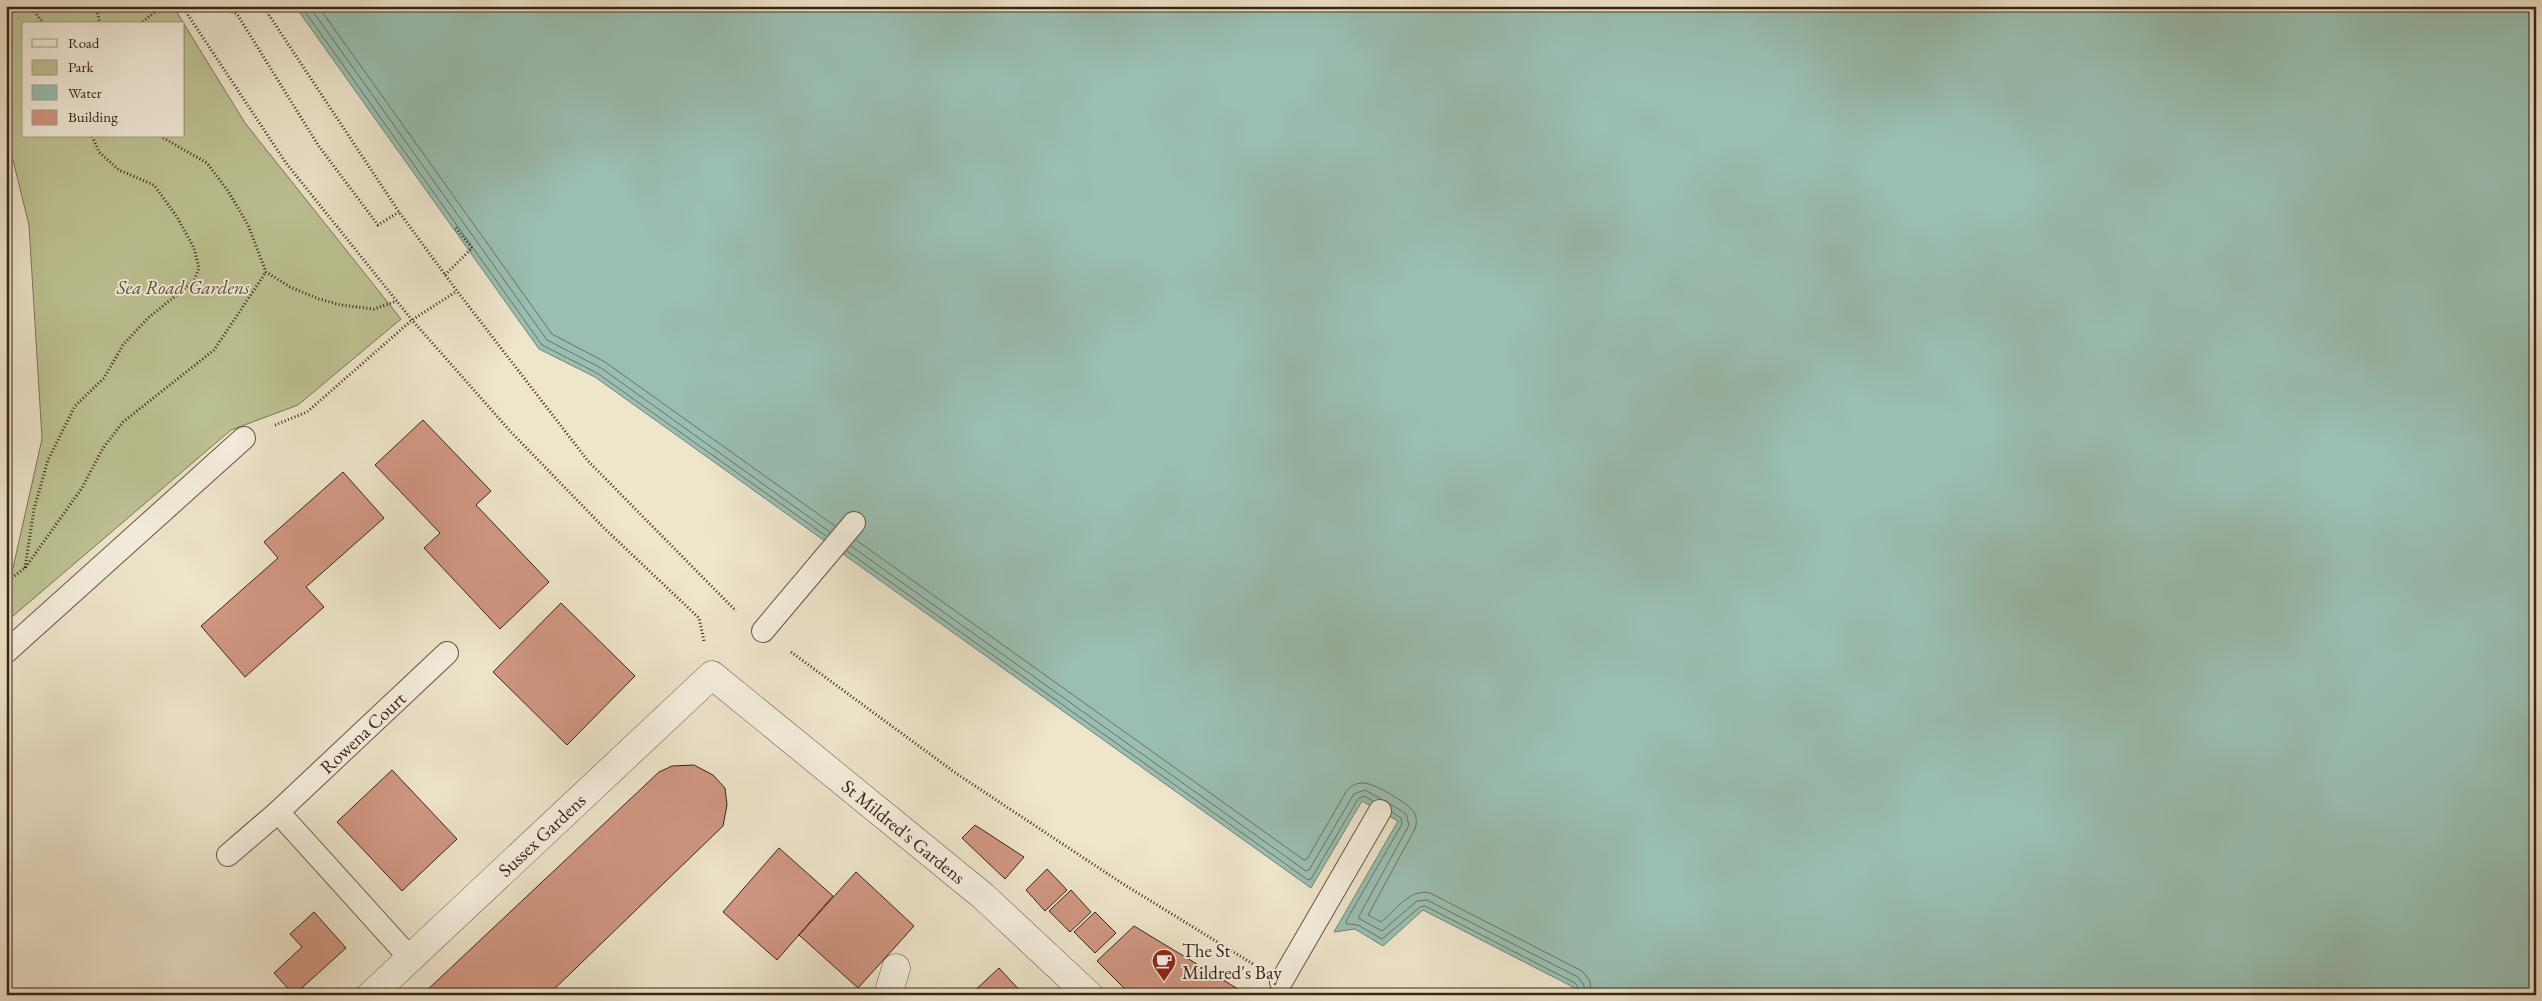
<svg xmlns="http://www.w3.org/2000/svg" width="2542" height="1001" font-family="'EB Garamond',serif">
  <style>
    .green { fill: #bdc394; stroke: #7b7456 }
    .water { fill: #9abfb2; stroke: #738174 }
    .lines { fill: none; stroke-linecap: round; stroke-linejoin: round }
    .shore { stroke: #6a7264; stroke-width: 1 }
    .building { fill: #d19782; stroke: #392417 }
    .service-casing { stroke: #665444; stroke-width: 24 }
    .minor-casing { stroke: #665444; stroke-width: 29 }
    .path { stroke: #392417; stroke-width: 3; stroke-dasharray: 1 2.5; stroke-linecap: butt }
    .service { stroke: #f4eedd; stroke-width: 22 }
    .minor { stroke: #f4eedd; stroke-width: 28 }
    .labels { text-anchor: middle; stroke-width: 4; stroke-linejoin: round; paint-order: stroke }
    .park-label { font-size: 19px; font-style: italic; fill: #5a4c36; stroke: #f4eedd }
    .street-label { font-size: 19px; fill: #392417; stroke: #f4eedd }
    .poi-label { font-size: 19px; fill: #392417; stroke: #f4eedd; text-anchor: start }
  </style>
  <rect width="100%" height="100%" fill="#eee5cb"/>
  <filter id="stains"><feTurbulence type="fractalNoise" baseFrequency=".004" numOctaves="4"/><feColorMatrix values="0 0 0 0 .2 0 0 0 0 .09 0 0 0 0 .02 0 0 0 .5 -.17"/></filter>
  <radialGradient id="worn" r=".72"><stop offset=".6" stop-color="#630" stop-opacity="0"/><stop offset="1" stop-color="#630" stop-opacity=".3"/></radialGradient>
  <path class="green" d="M6,6h167l11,18h-160v112h160v-112l61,99 156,196 -103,86 -67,25 -225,192v-23l36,-160 -13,-214 -23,-93z"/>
  <path class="water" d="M295,6h2241v989h-964l1,-8 -150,-77 -40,36 -28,-17 -21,3 64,-111 -36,-20 -51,87 -716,-511 -56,-28z"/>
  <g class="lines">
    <path class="shore" d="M301,6l241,339 55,28 229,163
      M309,6l238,334 54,28 229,164
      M318,6l234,328 53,28 230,164
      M856,540l448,320 3,-1 39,-67c4,-6 10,-9 17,-9 9,-1 45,20 50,28 4,5 4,12 2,18l-47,86 13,7c14,-11 29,-34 49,-29l152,78 8,10 1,14
      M851,546l455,325 3,-1 45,-76 11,-4 16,9
      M847,551l461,329 3,-1 47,-80 6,-3 9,5
      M1390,804l16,10 3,11 -51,93 24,13 35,-30 10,-1 151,77 6,8v10
      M1392,812l9,6 1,6 -56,97 1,3 11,1 24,14 38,-32 5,-1 150,77 3,4 -1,8"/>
  </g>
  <path class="building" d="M423,420l68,71 -15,14 73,77 -49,47 -76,-81 16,-15 -65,-68z
    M343,472l41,46 -78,69 18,20 -79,70 -44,-51 77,-68 -14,-16z
    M561,603l74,73 -68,69 -74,-73z
    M694,765l19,10 12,13 2,17 -4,21 -175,169 -125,-1 236,-222 13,-6z
    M392,770l65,69 -55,52 -65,-69z
    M975,825l49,32 -19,22 -43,-41z
    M779,848l54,48 -56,64 -54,-48z
    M1047,869l20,21 -22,21 -19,-21z
    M856,872l58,54 -56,62 -59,-53z
    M1071,890l20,22 -21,20 -21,-21z
    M314,912l32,36 -52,47 -20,-22 28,-26 -12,-13z
    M1095,912l21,21 -21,20 -21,-21z
    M1134,926l104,63 -5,6h-102l-34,-34z
    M999,968l25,27h-54z"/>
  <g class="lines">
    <defs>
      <g id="service">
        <path d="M763,631l91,-108"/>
        <path d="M6,652l238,-214"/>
        <path d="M278,812l132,146"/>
        <path id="s1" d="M228,855l50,-43 169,-159"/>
        <path d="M1281,982l99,-171"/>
      </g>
      <g id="minor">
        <path id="s2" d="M371,995l341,-320 271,221 106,99"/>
        <path d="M888,995l8,-27"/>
      </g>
    </defs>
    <use href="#service" class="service-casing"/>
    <use href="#minor" class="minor-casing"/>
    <path class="path" d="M30,6l14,18
      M96,6l4,18
      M182,6l104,157 126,157 98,111 95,98 94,89 5,23
      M219,6l18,8 81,131 60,80 21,-13
      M263,6l136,206 58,79 131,170 148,150
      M140,24l21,-17 4,-1
      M160,136l47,27 21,28 20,34 18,47 24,15 29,12 22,6 33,4 23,-8
      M445,275l27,-27 -17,-21
      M275,425l32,-13 105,-92 45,-29
      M25,568l9,-59 14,-49 27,-54 29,-28 19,-33 25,-27 46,-37 5,-13 -5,-20 -17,-31 -23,-32 -35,-15 -20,-18 -7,-16
      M6,582l19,-14 57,-80 21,-40 20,-26 91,-72 52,-78
      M791,652l166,122 163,108 133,82"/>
    <use href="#service" class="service"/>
    <use href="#minor" class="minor"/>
  </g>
  <defs>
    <symbol id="cafe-pin" viewBox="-11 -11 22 30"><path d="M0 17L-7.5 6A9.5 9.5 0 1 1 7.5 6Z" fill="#8f2418" stroke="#f4eedd"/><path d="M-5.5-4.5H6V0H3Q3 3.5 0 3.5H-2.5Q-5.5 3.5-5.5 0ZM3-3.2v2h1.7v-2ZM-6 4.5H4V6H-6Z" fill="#fff"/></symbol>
  </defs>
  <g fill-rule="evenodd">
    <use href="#cafe-pin" x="1150" y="947" width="28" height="38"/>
  </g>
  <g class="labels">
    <g class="park-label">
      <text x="183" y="294">Sea Road Gardens</text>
    </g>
    <g class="street-label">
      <text dy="7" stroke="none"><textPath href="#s1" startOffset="182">Rowena Court</textPath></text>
      <text dy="7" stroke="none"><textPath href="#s2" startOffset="715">St Mildred's Gardens</textPath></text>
      <text dy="7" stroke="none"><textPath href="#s2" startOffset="234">Sussex Gardens</textPath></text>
    </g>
    <g class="poi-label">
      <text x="1182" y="957">The St<tspan x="1182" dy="22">Mildred's Bay</tspan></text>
    </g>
  </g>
  <rect width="2542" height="1001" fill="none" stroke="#eee5cb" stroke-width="25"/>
  <rect x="8" y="8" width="2527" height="986" fill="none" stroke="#392417" stroke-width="2.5"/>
  <rect x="12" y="12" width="2517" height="976" fill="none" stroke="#392417"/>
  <rect x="22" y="22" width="162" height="115" fill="#f4eedd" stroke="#a99d8e"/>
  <rect x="32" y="39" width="25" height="8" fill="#f4eedd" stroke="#a99d8e"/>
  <text x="68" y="48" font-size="15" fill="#392417">Road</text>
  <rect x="32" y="60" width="25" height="15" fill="#bdc394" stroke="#a99d8e"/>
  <text x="68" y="72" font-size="15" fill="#392417">Park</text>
  <rect x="32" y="85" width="25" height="15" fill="#9abfb2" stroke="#a99d8e"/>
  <text x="68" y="98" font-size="15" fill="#392417">Water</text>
  <rect x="32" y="110" width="25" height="15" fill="#d19782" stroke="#a99d8e"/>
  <text x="68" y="122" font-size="15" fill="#392417">Building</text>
  <rect width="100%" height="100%" filter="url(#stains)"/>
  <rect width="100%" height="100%" fill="url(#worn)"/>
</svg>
